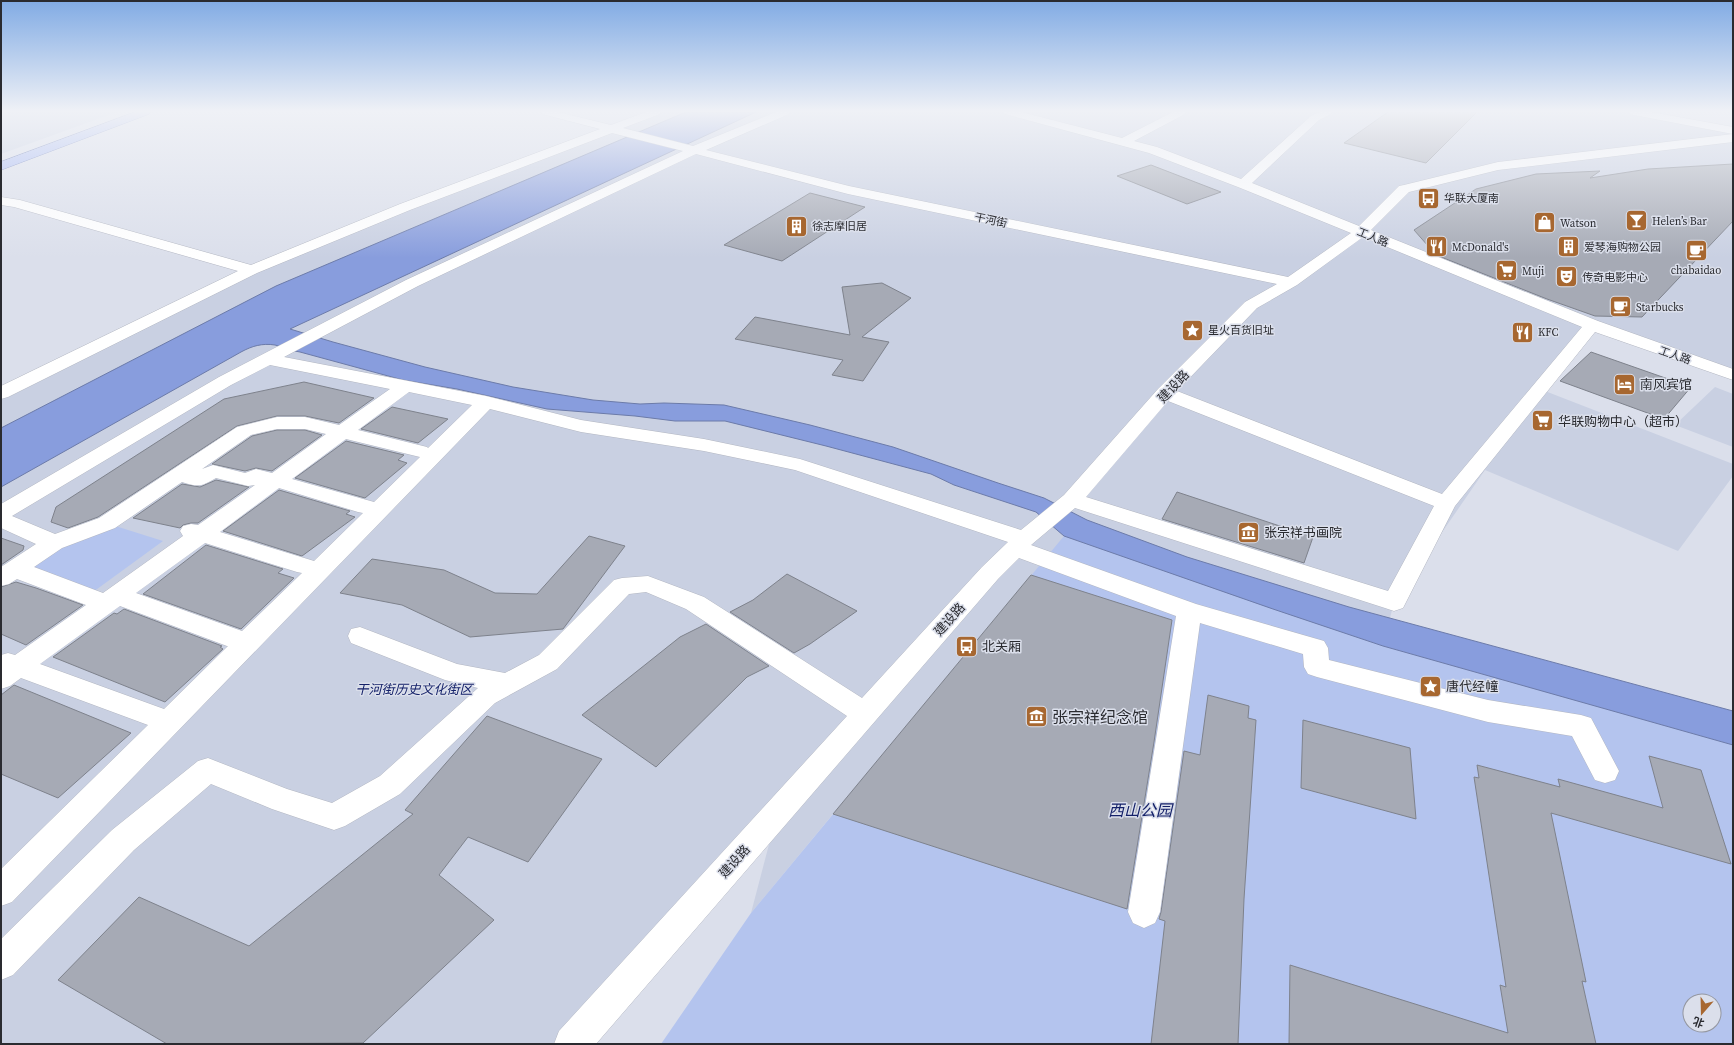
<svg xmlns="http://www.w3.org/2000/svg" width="1734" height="1045" font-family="'Source Serif 4','Noto Sans SC',serif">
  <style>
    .built { fill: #c9d0e2 }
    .green { fill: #b4c4ee; fill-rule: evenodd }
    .water { fill: #889ddd; stroke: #6c7ba9 }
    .building { fill: #a6aab5; stroke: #7e828c }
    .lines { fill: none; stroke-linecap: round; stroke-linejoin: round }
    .minor-casing { stroke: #b3b7c2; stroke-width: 1 }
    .major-casing { stroke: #5166ac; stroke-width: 1 }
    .minor { fill: #fff; fill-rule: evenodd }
    .major { fill: #a3b6f5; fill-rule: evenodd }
    .labels { text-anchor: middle; stroke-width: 3; stroke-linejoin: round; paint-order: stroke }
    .far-poi-label { font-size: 11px; fill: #2a2b30; stroke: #dbdfeb; text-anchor: start }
    .far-street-label { font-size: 11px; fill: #2a2b30; stroke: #dbdfeb }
    .poi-label { font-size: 13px; fill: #2a2b30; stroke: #dbdfeb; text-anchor: start }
    .street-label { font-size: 13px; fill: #2a2b30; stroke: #dbdfeb }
    .park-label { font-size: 13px; font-style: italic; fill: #142169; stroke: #dbdfeb }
    .near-poi-label { font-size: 16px; fill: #2a2b30; stroke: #dbdfeb; text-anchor: start }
    .near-park-label { font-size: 16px; font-style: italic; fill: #142169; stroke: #dbdfeb }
  </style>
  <rect width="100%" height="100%" fill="#dbdfeb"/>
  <path class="built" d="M1,112h116l-116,42z
    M659,112h981l93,18v245l-141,-50 -47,66 188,73v12l-55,75 -193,-81 -91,132 -11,44 -226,-78 -126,7 -280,338 26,-99 -204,230h-572v-651l251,-123z
    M1715,387l18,7v53l-58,-22z"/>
  <path class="green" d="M109,524l54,17 -70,51 -70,-26z
    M1064,536l319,110 350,99v299h-1072l90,-131zM1690,1001h24v24h-24z"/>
  <path class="water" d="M686,112h70l-466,217 43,13 92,25 88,20 80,13 47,4 24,-1 60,2 86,20 83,22 105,36 46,15 43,22 100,37 162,50 384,104v34l-350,-99 -110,-37 -209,-73 -28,-24 -82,-27 -23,-11 -105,-28 -101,-25h-50l-40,-5 -88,-7 -90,-20 -54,-9 -103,-28c-9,-1 -16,-5 -25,-7 -13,-2 -23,1 -34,7l-240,135v-59l275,-142z"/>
  <path class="building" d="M1388,112h89l-51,51 -82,-20z
    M1733,164v57l-91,96 -47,-1 -48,-17 -111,-44 -22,-25 62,-41 60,-15 64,-3 -10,7 58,-9z
    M1151,165l70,27 -34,12 -70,-28z
    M810,193l55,14 -83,54 -58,-16z
    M882,283l29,15 -49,39 27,5 -26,39 -31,-6 11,-15 -108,-21 20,-22 95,18 -8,-48z
    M1591,352l100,35 -27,32 -104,-38z
    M304,382l70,16 -35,25 -34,-7h-28l-40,10 -139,91 -30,11 -17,-6 5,-15 168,-108z
    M392,407l56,12 -30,24 -57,-14z
    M277,430h28l17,5 -50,36 -16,-3 -11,3 -33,-7 40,-28z
    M346,441l58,14 -6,5 9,3 -42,35 -70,-20z
    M216,480l33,7 -51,36h-7l-8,2 -3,3 -47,-10 49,-34 18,3z
    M279,490l71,21 -4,3 9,3 -53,39 -79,-25z
    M1177,492l136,45 -9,26 -142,-44z
    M589,536l36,10 -62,83 -93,8 -68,-32 -62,-12 32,-34 72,11 51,23 42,1z
    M1,538l23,8 -1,4 -22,15z
    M206,545l77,24 -5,4 16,5 -53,51 -98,-35z
    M787,574l70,37 -47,33 -16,9 -64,-41 23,-12z
    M1031,575l141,45 -18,122 -27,167 -294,-95z
    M16,582l20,6 47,17 -57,40 -25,-11v-47z
    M124,609l98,37 -2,1 3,2 -58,53 -112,-45 61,-44 3,1z
    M706,624l63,42 -22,11 -91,90 -74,-52 98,-78z
    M14,685l117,48 -73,65 -57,-24v-79z
    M1208,695l41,11 -1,12 8,2 -12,179 -6,145h-87l14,-123 -6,-2 2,-7 23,-161 16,4z
    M487,716l115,43 -74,103 -60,-25 -29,38 55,45 -131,123 -196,1 -109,-64 81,-83 110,49 164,-132 -8,-4z
    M1303,720l107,28 6,71 -115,-31z
    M1649,756l52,14 30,94 -180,-51 35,169 -4,-1 14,63h-307l1,-79 218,68 -8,-48 6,2 -32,-210 5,1 -2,-13 83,22 -2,-8 105,29z"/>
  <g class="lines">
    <defs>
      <path id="minor" d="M541,112h17l53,13 35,-13h15l-1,2 -37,14 70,18 83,-34h14l-1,2 -83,36 143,36 439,91 63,-44 -113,-46 -89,-34 -144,-39 -2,-2h18l101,26 51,-26h13l-1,2 -51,27 23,6 84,32 70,-63 8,-4h13l-1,2 -12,6 -67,63 107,43 40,-40 5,-1 94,-23 235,-28 -99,-19 -4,-1 -1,-2h22l82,15v15l-235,28 -89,22 -38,38 227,91 135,48v11l-138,-48 -140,174 -52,102 -9,3 -9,-3 -310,-100 -44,37 165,59 128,37 4,7 1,12 159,40 93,15 10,3 28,53 -4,9 -10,3 -10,-3 -23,-44 -84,-14 -171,-45 -9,-3 -4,-7 -1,-13 -103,-31 -40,289 -5,11 -11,5 -11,-5 -5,-11 48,-296 -157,-58 -21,21 -402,465h-42l5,-13 288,-315 -161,-107 -40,-17 -17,2 -72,75 -62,34 -95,91 -55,32 -11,4 -62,-21 -61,-25 -77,66 -121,125 -12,5v-41l111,-109 86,-69 10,-3 79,31 45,14 48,-27 98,-88 -33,-8 -94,-37 -3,-7 3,-7 9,-2 97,37 48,9 34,-18 75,-75 8,-2 26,-2 56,21 158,101 120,-131 26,-25 -213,-72 -91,-19 -123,-19 -91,-23 -478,493 -11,4v-37l147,-144 -127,-47 -11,8 -9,3v-34l7,-2 7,2 71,-50 -69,-26 -8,5 -8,2v-19l35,-23 -35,-16v-24l218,-127 187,-97 277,-129 -71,-18 -202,77 -153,63 -249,124 -7,2v-13l237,-115 -224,-64 -13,-2v-8l19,3 231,65 149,-61 200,-75 -58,-15zM696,154l152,40 429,90 -32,18 -87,87 -94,106 -43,35 -221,-71 -96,-20 -123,-19 -95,-24 -202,-39 134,-71zM1363,237l219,90 -140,167 -265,-103 80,-83 40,-23zM270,365l120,24 -51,36 -34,-8h-28l-40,10 -138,91 -44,16 -43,-18 219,-131zM409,392l63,13 -44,43 -1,-1 -69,-17zM1168,401l266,105 -46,85 -302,-94zM277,429h28l21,5 -54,39 -16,-4 -11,4 -32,-8 -11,4 49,-34zM346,439l74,18 -46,45 -82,-23zM216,478l32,8 7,-1 -57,40 -7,-1 -8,2 -3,5 3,5 -80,57 -69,-26 28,-19 53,-20 67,-46c16,5 19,5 34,-4zM279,488l79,24 5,1 -49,48 -94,-29zM205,543l92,29 5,1 -60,58 -106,-38zM120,606l107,40h1l-64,63 -124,-45z"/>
      <path id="major" d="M135,112h16l-2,2 -148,56v-8z"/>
    </defs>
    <use href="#minor" class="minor-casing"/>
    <use href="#major" class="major-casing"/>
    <use href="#minor" class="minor"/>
    <use href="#major" class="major"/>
  </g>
  <linearGradient id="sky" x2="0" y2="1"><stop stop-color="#81abe4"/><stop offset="0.43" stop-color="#eff1f6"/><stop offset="1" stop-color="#eff1f6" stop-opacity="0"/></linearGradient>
  <rect width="1734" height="258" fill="url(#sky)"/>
  <defs>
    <symbol id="bus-square" viewBox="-11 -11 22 22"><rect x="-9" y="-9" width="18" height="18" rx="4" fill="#a76730" stroke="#dbdfeb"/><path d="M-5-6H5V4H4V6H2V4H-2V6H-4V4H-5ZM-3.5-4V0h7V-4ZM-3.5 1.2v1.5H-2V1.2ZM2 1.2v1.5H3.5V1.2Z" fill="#fff"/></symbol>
    <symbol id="bar-square" viewBox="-11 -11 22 22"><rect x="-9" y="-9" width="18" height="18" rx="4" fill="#a76730" stroke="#dbdfeb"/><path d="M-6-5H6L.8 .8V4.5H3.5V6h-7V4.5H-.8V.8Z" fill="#fff"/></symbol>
    <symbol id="shop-square" viewBox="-11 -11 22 22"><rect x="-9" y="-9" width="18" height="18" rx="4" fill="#a76730" stroke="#dbdfeb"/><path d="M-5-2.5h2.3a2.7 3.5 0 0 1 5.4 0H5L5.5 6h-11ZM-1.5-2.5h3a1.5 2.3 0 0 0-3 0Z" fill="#fff"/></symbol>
    <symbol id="building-square" viewBox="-11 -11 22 22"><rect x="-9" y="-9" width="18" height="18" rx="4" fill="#a76730" stroke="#dbdfeb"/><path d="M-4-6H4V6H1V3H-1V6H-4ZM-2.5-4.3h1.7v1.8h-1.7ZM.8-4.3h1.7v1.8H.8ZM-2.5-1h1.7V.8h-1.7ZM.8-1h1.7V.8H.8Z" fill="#fff"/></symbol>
    <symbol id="restaurant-square" viewBox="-11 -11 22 22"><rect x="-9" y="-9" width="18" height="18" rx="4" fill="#a76730" stroke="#dbdfeb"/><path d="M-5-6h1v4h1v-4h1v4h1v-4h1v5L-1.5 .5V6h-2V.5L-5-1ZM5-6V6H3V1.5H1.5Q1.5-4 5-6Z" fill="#fff"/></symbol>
    <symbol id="cafe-square" viewBox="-11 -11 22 22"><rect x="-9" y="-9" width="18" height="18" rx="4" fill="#a76730" stroke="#dbdfeb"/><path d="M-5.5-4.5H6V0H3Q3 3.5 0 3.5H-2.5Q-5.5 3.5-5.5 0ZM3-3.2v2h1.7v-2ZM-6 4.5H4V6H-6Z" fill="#fff"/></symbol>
    <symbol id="supermarket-square" viewBox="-11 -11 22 22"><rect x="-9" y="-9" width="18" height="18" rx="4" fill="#a76730" stroke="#dbdfeb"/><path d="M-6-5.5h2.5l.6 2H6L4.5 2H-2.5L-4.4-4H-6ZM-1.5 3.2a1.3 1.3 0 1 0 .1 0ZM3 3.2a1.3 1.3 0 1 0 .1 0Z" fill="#fff"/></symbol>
    <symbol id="theatre-square" viewBox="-11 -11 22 22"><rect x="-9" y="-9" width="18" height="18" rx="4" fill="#a76730" stroke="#dbdfeb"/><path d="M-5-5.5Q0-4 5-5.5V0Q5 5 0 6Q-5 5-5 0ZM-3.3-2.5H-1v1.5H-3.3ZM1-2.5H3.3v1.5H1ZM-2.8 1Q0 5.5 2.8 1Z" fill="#fff"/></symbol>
    <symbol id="sight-square" viewBox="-11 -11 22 22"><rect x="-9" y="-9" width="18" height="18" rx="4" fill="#a76730" stroke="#dbdfeb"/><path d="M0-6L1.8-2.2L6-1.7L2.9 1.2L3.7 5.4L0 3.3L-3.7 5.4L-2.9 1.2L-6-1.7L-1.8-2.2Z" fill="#fff"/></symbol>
    <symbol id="hotel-square" viewBox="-11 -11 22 22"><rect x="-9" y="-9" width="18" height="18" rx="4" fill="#a76730" stroke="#dbdfeb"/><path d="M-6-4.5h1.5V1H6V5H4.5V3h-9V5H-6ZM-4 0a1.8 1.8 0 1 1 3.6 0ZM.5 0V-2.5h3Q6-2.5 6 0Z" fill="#fff"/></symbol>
    <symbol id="museum-square" viewBox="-11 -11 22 22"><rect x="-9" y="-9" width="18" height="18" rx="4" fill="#a76730" stroke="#dbdfeb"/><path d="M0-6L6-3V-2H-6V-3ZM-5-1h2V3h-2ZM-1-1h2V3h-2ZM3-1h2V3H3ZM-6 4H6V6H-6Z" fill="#fff"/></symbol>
  </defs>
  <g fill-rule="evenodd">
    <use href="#bus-square" x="1416" y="186" width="25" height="25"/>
    <use href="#bar-square" x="1624" y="208" width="25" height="25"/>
    <use href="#shop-square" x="1532" y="210" width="25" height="25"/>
    <use href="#building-square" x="784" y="214" width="25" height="25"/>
    <use href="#restaurant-square" x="1424" y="234" width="25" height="25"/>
    <use href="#building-square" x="1556" y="234" width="25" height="25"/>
    <use href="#cafe-square" x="1684" y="238" width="25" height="25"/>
    <use href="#supermarket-square" x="1494" y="258" width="25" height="25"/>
    <use href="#theatre-square" x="1554" y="264" width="25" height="25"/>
    <use href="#cafe-square" x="1608" y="294" width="25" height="25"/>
    <use href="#sight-square" x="1180" y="318" width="25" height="25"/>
    <use href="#restaurant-square" x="1510" y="320" width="25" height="25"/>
    <use href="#hotel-square" x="1612" y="372" width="25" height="25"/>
    <use href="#supermarket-square" x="1530" y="408" width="25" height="25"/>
    <use href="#museum-square" x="1236" y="520" width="25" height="25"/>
    <use href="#bus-square" x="954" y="634" width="25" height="25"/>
    <use href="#sight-square" x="1418" y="674" width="25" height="25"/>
    <use href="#museum-square" x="1024" y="704" width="25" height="25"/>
  </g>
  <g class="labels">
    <g class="far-poi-label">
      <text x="1444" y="202">华联大厦南</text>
      <text x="1652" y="225">Helen’s Bar</text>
      <text x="1560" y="227">Watson</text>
      <text x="812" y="230">徐志摩旧居</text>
      <text x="1452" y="251">McDonald's</text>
      <text x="1584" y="251">爱琴海购物公园</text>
      <text x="1696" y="274" text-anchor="middle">chabaidao</text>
      <text x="1522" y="275">Muji</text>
      <text x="1582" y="281">传奇电影中心</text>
      <text x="1636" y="311">Starbucks</text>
      <text x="1208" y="334">星火百货旧址</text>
      <text x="1538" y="336">KFC</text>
    </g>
    <g class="far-street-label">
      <text transform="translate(991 220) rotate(12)" y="4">干河街</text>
      <text transform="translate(1373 237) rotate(22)" y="4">工人路</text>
      <text transform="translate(1675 355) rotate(19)" y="4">工人路</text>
    </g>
    <g class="poi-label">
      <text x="1640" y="389">南风宾馆</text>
      <text x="1558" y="426">华联购物中心（超市）</text>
      <text x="1264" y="537">张宗祥书画院</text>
      <text x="982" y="651">北关厢</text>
      <text x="1446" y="691">唐代经幢</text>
    </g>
    <g class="street-label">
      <text transform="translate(1173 386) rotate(-47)" y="5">建设路</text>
      <text transform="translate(949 619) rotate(-48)" y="5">建设路</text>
      <text transform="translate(734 861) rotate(-48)" y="5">建设路</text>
    </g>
    <g class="park-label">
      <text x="414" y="694">干河街历史文化街区</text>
    </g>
    <g class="near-poi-label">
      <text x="1052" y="723">张宗祥纪念馆</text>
    </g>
    <g class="near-park-label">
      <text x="1140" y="816">西山公园</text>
    </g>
  </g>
  <rect width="1734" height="1045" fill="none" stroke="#2a2b30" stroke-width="4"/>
  <g transform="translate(1702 1013) rotate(200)"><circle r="19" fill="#dbdfeb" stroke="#9497a0"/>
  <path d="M0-3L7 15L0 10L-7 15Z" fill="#a76730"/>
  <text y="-6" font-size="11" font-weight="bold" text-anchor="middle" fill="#2a2b30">北</text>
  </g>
</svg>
